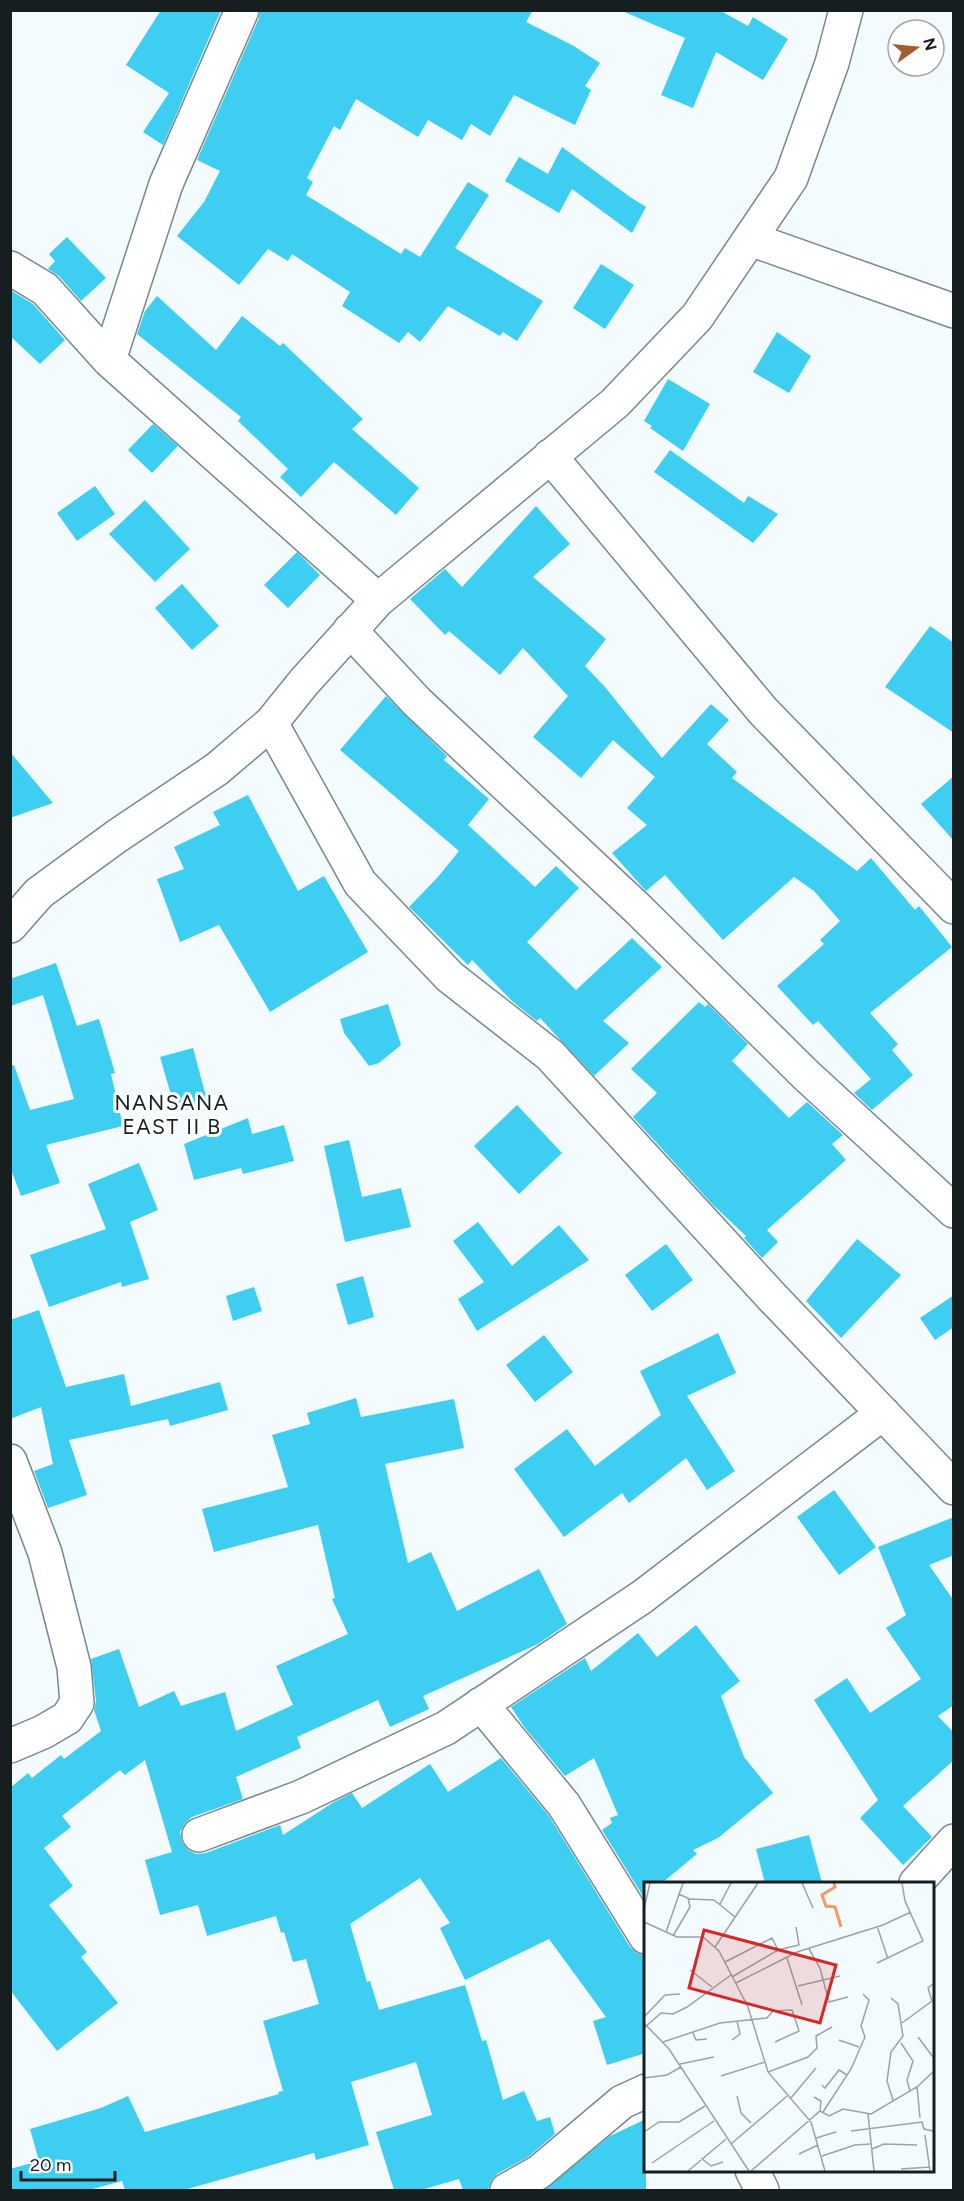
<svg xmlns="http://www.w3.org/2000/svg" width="964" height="2201" font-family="Figtree,sans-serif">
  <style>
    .building { fill: #3ecef1 }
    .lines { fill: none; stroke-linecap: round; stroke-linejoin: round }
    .minor-casing { stroke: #77898e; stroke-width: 36 }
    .minor { stroke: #fff; stroke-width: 33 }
    .labels { text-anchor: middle; stroke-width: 6; stroke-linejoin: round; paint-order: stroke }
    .quarter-label { font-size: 21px; letter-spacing: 1.5px; fill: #161e20; stroke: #fff }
    .inset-river { fill: none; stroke: #f39a65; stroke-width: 3 }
    .inset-road { fill: none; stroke: #9ba3a5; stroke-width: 1.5 }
    .view { fill: #d62828; fill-opacity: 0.15; stroke: #d62828; stroke-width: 3 }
    .inset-edge { fill: none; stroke: #161e20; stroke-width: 3 }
  </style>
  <rect width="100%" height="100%" fill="#f3fbfe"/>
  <path class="building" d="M161,10h60l-58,135 -20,-13 26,-39 -43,-28z
    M260,10h273l-7,12 46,23 28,18 -15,23 6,4 -16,35 -61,-30 -24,41 -19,-12 -9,16 -34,-20 -10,17 -62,-38 -16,31 -6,-4 -27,52 6,4 -7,13 95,59 4,-6 15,9 48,-75 21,13 -34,53 88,53 -26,40 -14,-9 -3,4 -52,-30 -28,36 -12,-10 -9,11 -57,-37 8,-14 -58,-38 -4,7 -20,-12 -29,36 -62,-49 27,-34 16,-31 -23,-11 62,-142z
    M620,10h99l29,16 5,-9 35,22 -25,41 -47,-28 -23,56 -32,-13 24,-57z
    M562,147l68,50 16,10 -14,26 -60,-44 -13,24 -54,-32 14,-24 29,17z
    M67,237l39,41 -25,23 -22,-25 -11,-7 7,-8 -6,-7z
    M601,264l33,21 -29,44 -32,-21z
    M10,290l23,14 32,36 -25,24 -30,-28z
    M157,296l59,54 26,-34 38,30 3,-3 80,76 -11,10 67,59 -23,27 -62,-53 -33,35 -21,-20 8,-8 -50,-48 3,-4 -104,-83 8,-23z
    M777,332l34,24 -22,37 -36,-21z
    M668,379l42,25 -27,47 -33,-23 2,-2 -8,-5z
    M153,424l25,22 -26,27 -24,-23z
    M670,450l74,53 4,-7 30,18 -25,29 -99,-71z
    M95,486l20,28 -38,27 -20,-28z
    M145,500l45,49 -35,33 -46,-48z
    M536,506l34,38 -37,33 73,62 -21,27 20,21 57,71 49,-54 18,16 -22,24 30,28 -5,6 125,93 14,-13 44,52 4,-4 33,41 -82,66 28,31 -6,6 21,25 -41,35 -18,-17 17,-14 -53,-58 -5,4 -36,-39 47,-42 -4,-4 20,-19 -26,-30 -20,-14 -71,63 -58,-65 -19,16 -34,-38 35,-28 -20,-17 28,-31 -42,-37 -32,38 -48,-41 35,-41 -45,-48 -23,27 -51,-44 -4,4 -35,-36 35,-30 17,18z
    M297,552l23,23 -32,33 -24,-23z
    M182,584l37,42 -27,24 -37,-42z
    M930,626l24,17v90l-69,-46z
    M386,696l61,60 -3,4 45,39 -21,26 67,62 21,-21 23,22 -52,54 49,48 56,-52 30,29 -59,54 26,22 -35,33 -54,-58 -3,3 -24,-19 -41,-42 -4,5 -59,-58 28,-29 22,-27 -119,-101z
    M10,752l43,51 -43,15z
    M954,776v65l-33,-37z
    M248,795l50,96 26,-15 44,76 -98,60 -51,-87 -39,17 -23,-63 27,-10 -10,-22 46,-22 -7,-13z
    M56,963l21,63 22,-7 16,54 -4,1 12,52 -77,19 14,38 -39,13 -11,-29v-101l4,-1 16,45 44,-11 -31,-104 -33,11v-27z
    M699,1002l6,5 3,-3 40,40 -16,17 57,57 18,-16 36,33 -11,9 14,16 -79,70 11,12 -16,16 -18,-20 2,-2 -33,-31 -80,-88 24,-24 -26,-24z
    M388,1004l13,41 -22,18 -10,3 -25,-33 -4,-14z
    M193,1048l15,56 -32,8 -16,-55z
    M517,1105l45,48 -43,41 -45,-48z
    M248,1118l4,16 32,-9 10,36 -51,13 -2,-6 -47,12 -10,-36z
    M349,1140l13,57 39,-9 10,39 -66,15 -21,-96z
    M139,1163l19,47 -28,12 19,57 -27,8 -1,-5 -72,25 -19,-52 76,-26 -18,-45z
    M478,1222l34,44 47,-41 30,35 -112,71 -19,-32 26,-17 -31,-41z
    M857,1239l44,36 -60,63 -35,-37z
    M666,1244l27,36 -41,31 -27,-36z
    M363,1276l11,41 -26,8 -12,-41z
    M254,1287l8,24 -29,10 -7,-25z
    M954,1295v32l-19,13 -15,-22z
    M39,1310l27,77 58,-13 7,32 89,-24 8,28 -58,16 -2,-7 -99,21 18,55 -39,13 -14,-37 19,-7 -12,-57 -31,12v-99z
    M718,1333l18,40 -49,23 48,75 -28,19 -21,-32 -57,45 -7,-10 -58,44 -50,-68 53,-40 28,37 66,-51 -21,-44z
    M544,1335l29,37 -38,30 -29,-37z
    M356,1398l5,19 93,-18 10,49 -79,16 23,99 23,-11 26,59 82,-42 28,55 -29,20 -115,52 6,13 -39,18 -12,-27 -81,37 4,11 -65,29 7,22 -51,18 -7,6 -5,9 2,10 6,8 8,4 10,-1 74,-28 3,10 51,-33 18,-9 10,15 68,-44 18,28 53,-34 48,58 81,131 7,6 9,3v97l-39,12 -14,-44 13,-4 -57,-78 -84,41 -25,-52 10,-5 -30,-45 -70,46 17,58 3,-1 9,29 86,-25 17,56 4,-1 17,60 21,-9 13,30 13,-4 5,17 -27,23 -31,17 -6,7 -3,9h-25l-4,-11 -38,11h-27l-18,-58 56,-17 -16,-53 -65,20 18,63 -53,15 -2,-7 -130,37h-59l-3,-9 -33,9h-79v-21l29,-8 -9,-32 71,-21 27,-12 17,36 134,-38 -1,-2 5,-1 -20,-70 56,-17 -13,-45 -13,3 -9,-30 -3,1 -5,-17 -69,20 -9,-31 -38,10 -15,-55 27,-8 -27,-92 -20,15 -5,-5 -58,46 9,11 -27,21 29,38 -24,19 38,47 -6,5 37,46 -61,48 -47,-61v-202l18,-15 4,5 29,-23 3,4 37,-28 -7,-21 2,-9 -5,-42 28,-10 20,58 35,-16 7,15 44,-14 11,39 57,-26 -17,-39 72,-32 -16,-35 3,-1 -17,-73 -104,27 -12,-43 86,-22 -16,-52 38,-11 -3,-11z
    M834,1490l42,57 -37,28 -42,-58z
    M954,1517v38l-25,10 25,36v104l-16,11 16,17v27l-51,46 29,31 -29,28 -43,-47 18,-18 -64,-100 33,-22 23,35 51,-34 -35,-51 20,-13 -28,-68z
    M696,1625l44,56 -19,15 23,61 29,36 -55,45 -25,12 4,4 -35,29h-16v18l-44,-71 10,-7 -2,-5 8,-3 -24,-57 -29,18 -40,-48 -14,-21 74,-49 6,13 47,-38 19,24z
    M809,1835l13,48h-57l-9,-34z
    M646,2119v71h-102l66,-54z"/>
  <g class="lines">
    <defs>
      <path id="minor" d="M750,239l204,72
        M10,268l35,21 64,71 269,240
        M109,360l57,-176 76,-174
        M550,456l213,255 191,196
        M350,630l67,72 220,206 169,167 148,136
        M271,723l89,160 90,94 100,78 223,243 181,190
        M10,926l29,-33 78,-57 100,-67 54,-46 33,-41 74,-82 237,-197 82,-86 94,-139 41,-115 14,-53
        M10,1461l35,92 29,114 3,36 -10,15 -24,14 -33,14
        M481,1704l83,101 82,132
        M199,1835l102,-38 145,-69 196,-131 241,-184
        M916,1883l38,-42
        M752,2170l10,20
        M507,2190l32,-18 83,-70 24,-11"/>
    </defs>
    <use href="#minor" class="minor-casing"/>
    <use href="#minor" class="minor"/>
  </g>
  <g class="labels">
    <g class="quarter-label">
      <text x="172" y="1110">NANSANA<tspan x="172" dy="24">EAST II B</tspan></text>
    </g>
  </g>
  <g transform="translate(644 1882)">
    <rect width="290" height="290" fill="#f3fbfe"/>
    <path class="inset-river" d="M190,1l1,4 -13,8 4,11 9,1 6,20"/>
    <path class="inset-road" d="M158,1l11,25M45,17l25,1 21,17M76,22l11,-21M0,27l6,-26M0,40l33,15h26l16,14 29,56 20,65 43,50 14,49M233,44l11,33M22,50l17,-49M29,54l17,-29 -2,-9 -10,-4M71,65l43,-64M165,67l11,19 9,34 19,-5M143,76l15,47M81,80l47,-24 6,12M233,81l46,-22 -18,-40 -3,-18M46,88l22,17M88,95l46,-27 21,-5 -3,-18M92,101l61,-31 86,-27 28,-13M154,104l42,-10M247,116l7,6 5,32 -12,16 -4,29 6,19M0,135l21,-22 15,-1M0,141l25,26 80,122M258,141l30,-22 -4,-13 5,-4M1,145l16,-14 12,1 14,-7 44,-32M49,151l3,7 11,-1M274,155l15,20M88,158l8,-6 -3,-13M195,158l20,7M19,160l57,-19 47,-5 6,-7 19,-1 7,21 -24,11M257,161l12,18 -6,19 3,11M36,182l34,-7M124,190l40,-15 9,-9 -1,-12 16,-9M77,194l44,-14M0,196l23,-3 14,-8M178,203l3,3 14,-18 8,5M273,205l3,31M93,214l4,17 10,10M170,215l7,4 -1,10M146,217l26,-31M179,230l28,-43 14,-32 -4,-11 8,-26 -6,-6M224,232l6,57M207,249l71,-9 2,7 9,2M0,250l15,-10h20l26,-16M281,253l5,36M172,256l20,-6M87,262l56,-48M228,267l12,-5 33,1M155,272l19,-9M178,274l33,-11 15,-1M57,276l10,8 12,-4M8,281l62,-42M257,287l29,-2M44,289l38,-32M107,289l69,-60 9,5 14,-7 28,5 46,-27 16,-15"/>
    <path class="view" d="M60,48l132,35 -16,58 -131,-35z"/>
    <rect width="290" height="290" class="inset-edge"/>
  </g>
  <rect width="964" height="2201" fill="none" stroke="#161e20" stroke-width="24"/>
  <g transform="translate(916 48) rotate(75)"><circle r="28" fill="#ffffff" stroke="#a2a5a6" stroke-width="1.5"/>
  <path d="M0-4.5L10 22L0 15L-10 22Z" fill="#a15c30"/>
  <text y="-9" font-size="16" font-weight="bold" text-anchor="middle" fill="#161e20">N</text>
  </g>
  <path d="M21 2171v9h94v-9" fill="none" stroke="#161e20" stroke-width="3"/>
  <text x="30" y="2171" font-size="18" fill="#161e20" stroke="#ffffff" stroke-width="4.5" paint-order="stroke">20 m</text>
</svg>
